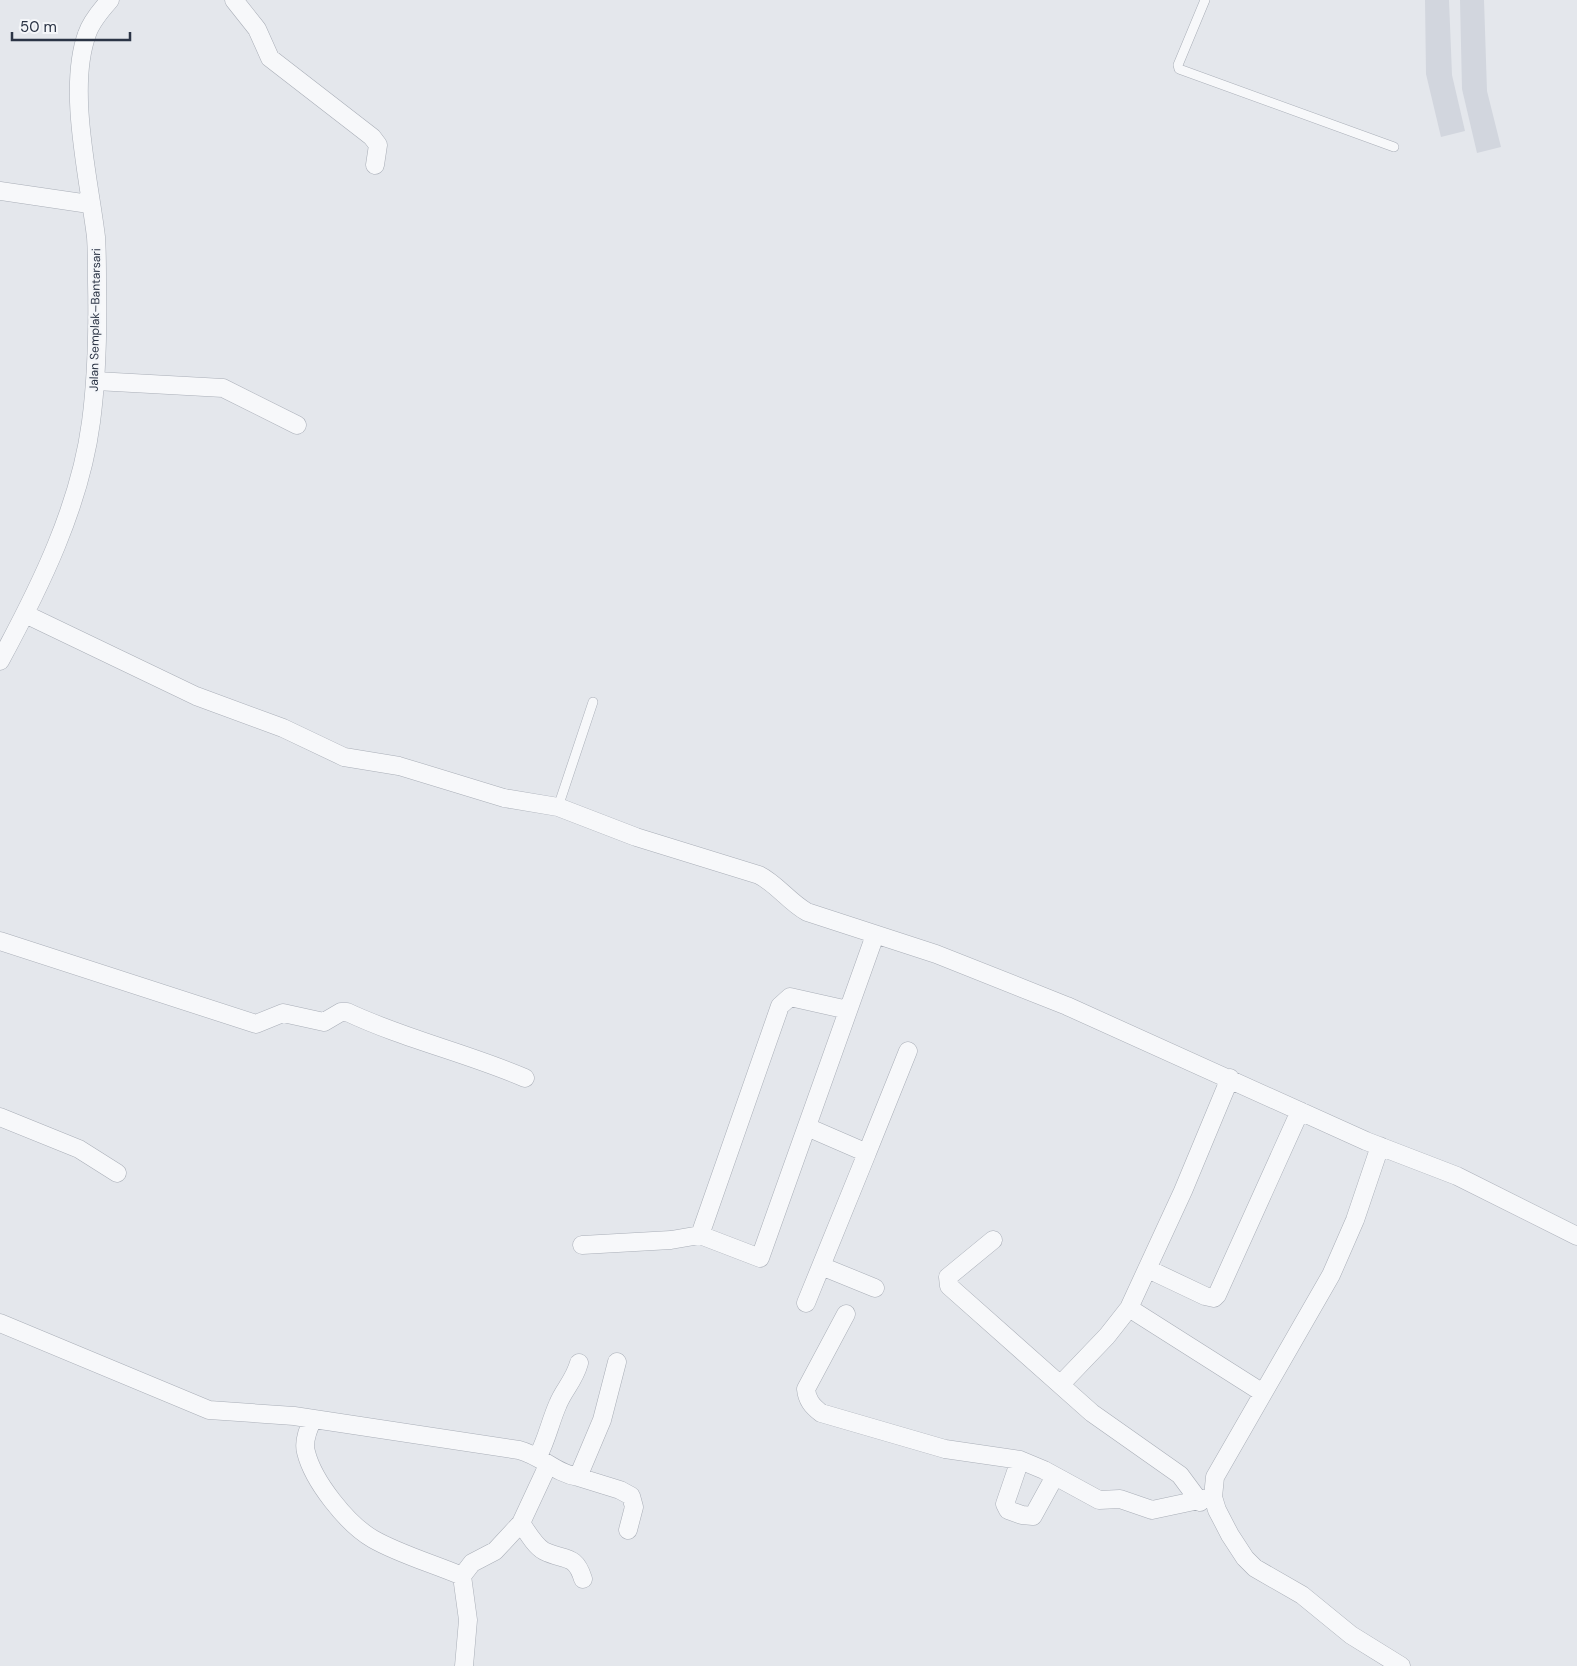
<svg xmlns="http://www.w3.org/2000/svg" width="1577" height="1666" font-family="'DM Sans',sans-serif">
  <style>
    .built { fill: #d2d6de }
    .lines { fill: none; stroke-linecap: round; stroke-linejoin: round }
    .lane-casing { stroke: #a9aeb7; stroke-width: 10 }
    .street-casing { stroke: #a9aeb7; stroke-width: 19 }
    .lane { stroke: #f7f8fa; stroke-width: 9 }
    .street { stroke: #f7f8fa; stroke-width: 18 }
    .labels { text-anchor: middle; stroke-width: 4; stroke-linejoin: round; paint-order: stroke }
    .street-label { font-size: 12px; fill: #2b3445; stroke: #f4f6f9 }
  </style>
  <rect width="100%" height="100%" fill="#e4e7ec"/>
  <path class="built" d="M1425,0h24l3,75 13,56 -24,6 -15,-63z
    M1460,0h24l3,91 14,56 -24,6 -15,-64z"/>
  <g class="lines">
    <defs>
      <path id="lane" d="M1205,0l-27,65 1,4 215,78
        M558,807l35,-105"/>
      <path id="street" d="M234,0l23,29 13,29 102,79 6,8 -3,20
        M0,191l89,13
        M96,381l127,7 74,37
        M25,614l171,82 87,32 61,29 55,9 105,32 54,9 78,30 123,38c18,9 30,27 48,37l129,42 131,52 299,135 91,35 120,60
        M0,661c40,-74 80,-155 91,-239 6,-46 7,-93 6,-140 0,-15 0,-31 -1,-45 -7,-58 -29,-148 -9,-203 4,-12 14,-24 23,-34
        M0,941l256,83 27,-11 41,9 17,-10h6c57,27 120,41 178,66
        M848,1010l-58,-13 -10,9 -80,229 60,23 115,-323
        M0,1117l79,32 38,24
        M807,1127l60,26 41,-102
        M1380,1146l-25,74 -24,55 -116,202 -2,20 4,13 13,25 15,23 10,10 47,27 49,40 50,31
        M993,1240l-45,37 1,9 143,127 88,62 20,27
        M582,1245l89,-5 29,-5
        M821,1266l54,22
        M1148,1269l57,27 9,2 3,-3 83,-184
        M806,1303l61,-150
        M1129,1308l134,85
        M846,1314l-40,75c1,11 6,17 15,24l124,36 75,11 24,10 55,30 21,-1 32,11 61,-13
        M0,1323l209,87 85,6 225,34c23,6 36,23 59,27l24,-57 15,-58
        M1061,1384l46,-48 22,-28 54,-117 47,-113
        M313,1419c-5,10 -10,22 -7,33 7,29 41,72 67,87 26,15 61,25 89,37
        M538,1456c9,-17 12,-34 20,-52 6,-15 16,-23 21,-41
        M1020,1460l-15,44 3,6 14,5 11,1 22,-40
        M578,1477l42,13 11,6 3,11 -6,23
        M521,1523c6,9 14,23 23,28 20,10 31,2 39,28
        M464,1666l4,-46 -6,-44 10,-13 23,-12 26,-28 27,-58"/>
    </defs>
    <use href="#lane" class="lane-casing"/>
    <use href="#street" class="street-casing"/>
    <use href="#lane" class="lane"/>
    <use href="#street" class="street"/>
  </g>
  <g class="labels">
    <g class="street-label">
      <text transform="translate(95 320) rotate(-89)" y="4">Jalan Semplak–Bantarsari</text>
    </g>
  </g>
  <path d="M12 32v8h118v-8" fill="none" stroke="#2b3445" stroke-width="2.5"/>
  <text x="20" y="32" font-size="15" fill="#2b3445" stroke="#f4f6f9" stroke-width="4" paint-order="stroke">50 m</text>
</svg>
